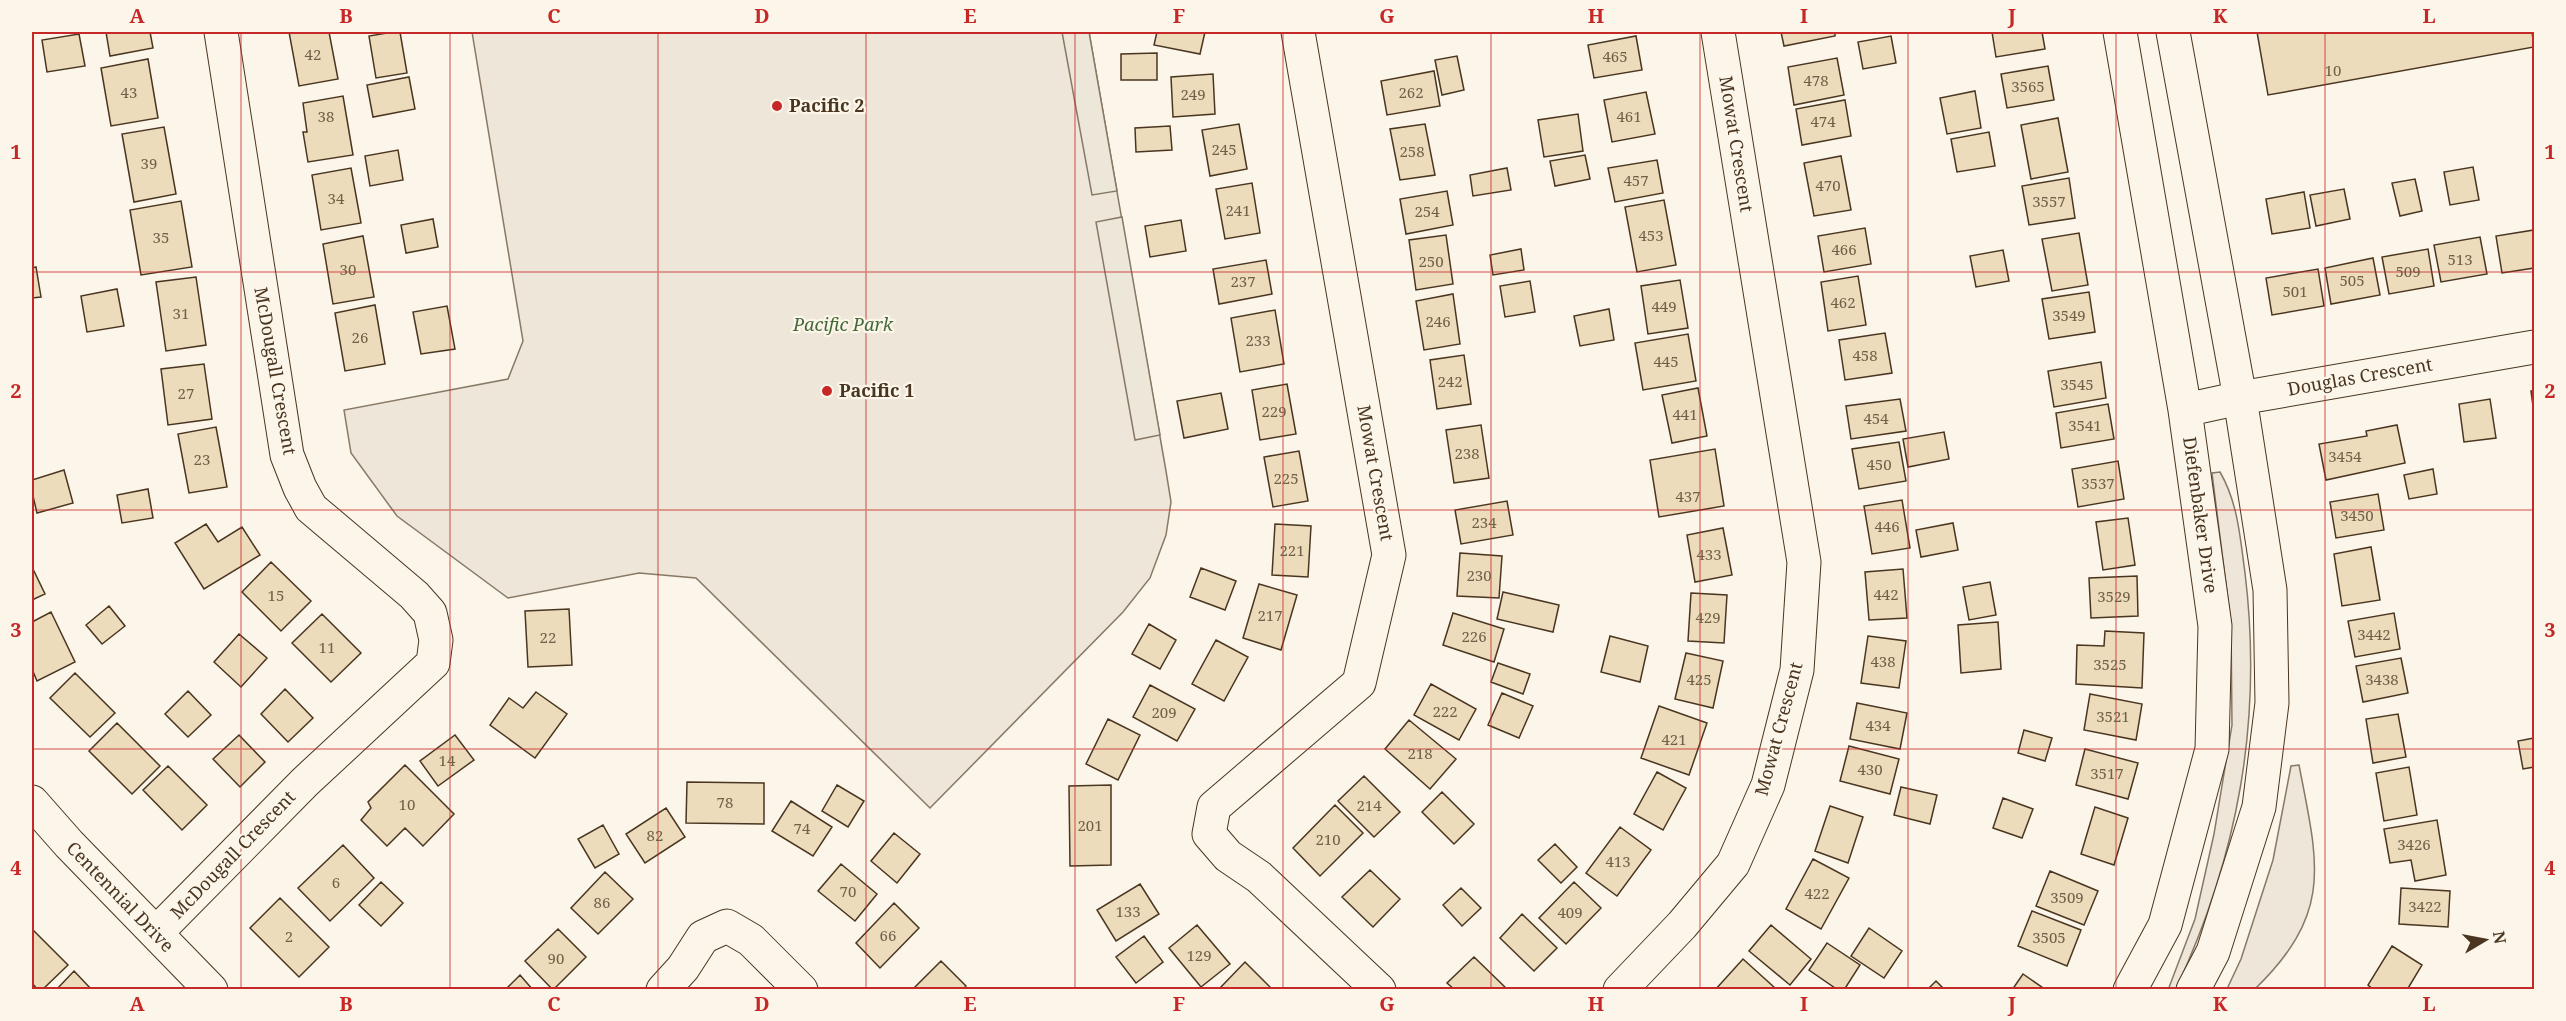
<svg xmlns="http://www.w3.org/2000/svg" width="2566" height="1021" font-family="'Noto Serif',serif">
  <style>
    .green { fill: #ede6d9; stroke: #887966; stroke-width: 1.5 }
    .parking { fill: #ede7d9; stroke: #887966; stroke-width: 1.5 }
    .building { fill: #ecdcbc; stroke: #4a3520; stroke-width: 1.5 }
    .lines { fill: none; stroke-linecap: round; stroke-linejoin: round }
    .minor-casing { stroke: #4a3520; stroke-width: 35 }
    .minor { stroke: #fbf6e9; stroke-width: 33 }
    .grid { fill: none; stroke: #c62828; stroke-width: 1.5; stroke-opacity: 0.55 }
    .poi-dot { fill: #c62828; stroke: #fbf6e9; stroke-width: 2 }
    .labels { text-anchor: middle; stroke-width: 4.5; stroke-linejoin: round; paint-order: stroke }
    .number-label { font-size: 15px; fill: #725f47 }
    .poi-label { font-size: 18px; font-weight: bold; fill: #4a3520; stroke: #fbf6e9; text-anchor: start }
    .street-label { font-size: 18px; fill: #4a3520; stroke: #fbf6e9 }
    .park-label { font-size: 18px; font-style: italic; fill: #436837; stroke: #fbf6e9 }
    .neatline { fill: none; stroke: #c62828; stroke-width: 2 }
    .grid-label { font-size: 20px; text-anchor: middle; font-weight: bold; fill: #c62828 }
  </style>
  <rect width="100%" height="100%" fill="#fbf6e9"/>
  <path class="green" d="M472,32h617l77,439 5,31 -5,33 -16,43 -27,34 -193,196 -234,-230 -57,-5 -131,25 -111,-82 -46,-63 -7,-43 164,-31 15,-38z
    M2220,472c18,31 20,65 25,101 18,147 -7,283 -69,416l-8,1 27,-71 19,-85 18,-109 -1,-101 -19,-151z
    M2299,765c19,99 35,147 -44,224h-28l14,-30 32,-99 18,-94z"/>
  <path class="parking" d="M1062,32h27l28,159 -25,4z
    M1122,217l38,218 -25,5 -39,-218z"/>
  <path class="building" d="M106,32h44l3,16 -43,8z
    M289,32h40l9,47 -39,7z
    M393,32h7l7,41 -31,5 -7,-42z
    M1157,32h48l-5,22 -46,-9z
    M1781,32h54v4l-51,10z
    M1992,32h50l3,17 -49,8z
    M2257,32h275l2,15 -266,48z
    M79,34l6,32 -38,6 -5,-32z
    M1636,36l6,34 -48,8 -6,-33z
    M1891,36l5,27 -33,6 -5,-27z
    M1157,53v27h-36v-26z
    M1457,56l7,34 -22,5 -7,-35z
    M1837,58l7,37 -50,10 -6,-38z
    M148,59l10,59 -47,8 -10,-58z
    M2048,66l6,34 -47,8 -6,-34z
    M1434,71l6,35 -53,9 -6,-34z
    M1213,74l2,40 -42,3 -2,-40z
    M409,77l6,32 -42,8 -6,-32z
    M1975,91l6,37 -34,6 -7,-36z
    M1646,92l9,42 -43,8 -8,-42z
    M343,96l10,59 -45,7 -5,-30h4l-4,-29z
    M1845,100l6,36 -49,9 -6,-36z
    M1578,114l5,37 -39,6 -6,-37z
    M2058,118l10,54 -37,7 -10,-54z
    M1239,124l8,45 -37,7 -8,-46z
    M1425,124l10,51 -35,5 -10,-51z
    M1170,126l2,24 -36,2 -1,-24z
    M164,127l12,67 -42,8 -12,-68z
    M1989,132l6,34 -38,6 -6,-33z
    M398,150l5,30 -33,6 -5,-30z
    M1585,155l5,24 -35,7 -5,-25z
    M1841,156l10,54 -37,6 -10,-53z
    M1657,160l6,33 -48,9 -7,-34z
    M2473,167l6,33 -29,5 -6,-33z
    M351,168l10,55 -40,7 -9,-55z
    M1507,168l4,22 -38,6 -3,-21z
    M2069,178l6,40 -46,7 -7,-39z
    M2415,179l7,32 -22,5 -8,-33z
    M1252,183l8,50 -35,6 -9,-50z
    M2344,189l6,30 -34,7 -6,-31z
    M1447,191l6,34 -47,9 -6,-35z
    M2304,192l6,36 -38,6 -6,-35z
    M1664,200l12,65 -39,7 -12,-65z
    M181,201l11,66 -51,8 -11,-65z
    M433,219l5,28 -32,6 -5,-28z
    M1181,220l5,31 -36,6 -5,-31z
    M1865,228l6,36 -47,8 -6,-36z
    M2534,230v38l-32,5 -6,-37z
    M2079,233l9,52 -36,6 -10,-52z
    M1446,235l7,49 -37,6 -7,-50z
    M363,236l11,61 -41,7 -10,-60z
    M2480,237l7,37 -46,8 -7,-37z
    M1521,249l3,21 -31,5 -3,-20z
    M2428,249l6,37 -45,8 -7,-37z
    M2003,250l6,31 -33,6 -6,-31z
    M2373,258l7,37 -49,9 -6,-36z
    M1266,260l6,34 -53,10 -6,-35z
    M36,267l5,30 -9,1v-30z
    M2318,269l6,37 -52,9 -6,-37z
    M1858,276l8,49 -38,6 -7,-49z
    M196,277l10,68 -40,6 -10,-69z
    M1680,280l8,48 -40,6 -7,-48z
    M1530,281l5,31 -30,5 -5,-31z
    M117,289l7,37 -37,6 -6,-36z
    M2089,292l6,40 -46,7 -7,-40z
    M1453,294l7,50 -36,6 -8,-49z
    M375,305l10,59 -40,7 -10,-58z
    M447,306l8,43 -34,5 -8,-42z
    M1609,309l5,31 -34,6 -6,-30z
    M1275,310l9,54 -44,8 -9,-54z
    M1885,333l7,40 -47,7 -6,-40z
    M1688,334l8,47 -53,9 -8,-47z
    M1464,355l7,49 -34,5 -7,-49z
    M2101,362l5,36 -52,9 -6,-36z
    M204,364l8,55 -44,6 -7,-56z
    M1287,384l9,50 -36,6 -8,-50z
    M1698,388l9,48 -35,7 -10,-48z
    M2531,391h3v23z
    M1221,393l7,36 -44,9 -7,-37z
    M1900,399l6,32 -55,8 -5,-33z
    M2490,399l6,39 -32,4 -5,-38z
    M2108,404l6,35 -53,9 -5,-35z
    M1481,425l8,53 -35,5 -8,-53z
    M2397,425l8,38 -79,17 -7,-36 48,-8 -1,-5z
    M216,427l11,60 -38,6 -11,-59z
    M1944,432l5,27 -41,8 -5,-28z
    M1899,442l7,39 -47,8 -7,-40z
    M1715,449l9,57 -65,11 -9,-57z
    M1299,451l9,50 -35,6 -9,-50z
    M2118,461l6,38 -46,8 -6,-38z
    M2433,469l4,25 -28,5 -5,-24z
    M64,470l9,33 -36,10 -5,-21v-12z
    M148,489l5,29 -31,5 -5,-28z
    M2378,494l6,36 -48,8 -6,-36z
    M1902,500l8,48 -38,6 -8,-48z
    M1507,501l6,34 -52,9 -6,-34z
    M2128,518l7,47 -32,5 -7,-48z
    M1953,523l5,27 -37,7 -5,-27z
    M206,524l12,18 24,-15 18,28 -56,34 -29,-46z
    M1275,524l36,2 -3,51 -36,-2z
    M1723,528l9,47 -37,7 -8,-47z
    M2371,547l9,53 -38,6 -8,-52z
    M1460,553l42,3 -3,42 -42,-2z
    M271,562l40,39 -30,30 -39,-39z
    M32,567l13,27 -13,6z
    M1201,568l35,13 -11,29 -35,-13z
    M1903,569l4,49 -38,2 -4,-48z
    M2137,576l1,40 -47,2 -2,-40z
    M1990,582l6,33 -27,5 -6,-33z
    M1259,584l38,11 -16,55 -38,-12z
    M1503,592l56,13 -6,27 -56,-13z
    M1691,593l36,2 -3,48 -36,-2z
    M109,606l16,20 -23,18 -16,-19z
    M569,609l3,56 -44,2 -3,-56z
    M51,612l24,50 -38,19 -5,-12v-47z
    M1453,613l51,16 -10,33 -51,-17z
    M2394,613l6,36 -45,8 -7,-36z
    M322,614l39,39 -30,29 -39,-39z
    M1998,622l3,47 -40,4 -3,-48z
    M1149,624l27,16 -16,29 -28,-15z
    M2105,631l39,2 -2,55 -66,-4 1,-39 27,1z
    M239,634l28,24 -26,29 -27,-25z
    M1610,636l38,10 -8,36 -39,-10z
    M1868,636l38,5 -7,47 -38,-5z
    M1216,640l32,17 -24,44 -32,-17z
    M1686,653l37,8 -10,47 -38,-9z
    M2401,658l7,35 -45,9 -7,-36z
    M1498,663l32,11 -7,20 -32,-12z
    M75,673l40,40 -25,24 -40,-39z
    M1431,684l45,25 -17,31 -45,-25z
    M1150,685l45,24 -18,32 -44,-24z
    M285,689l28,29 -25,24 -27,-28z
    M188,691l23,24 -23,22 -23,-23z
    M536,692l31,22 -32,44 -45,-33 19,-27 14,10z
    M1502,693l31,13 -14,32 -31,-13z
    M2090,694l52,10 -6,36 -52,-10z
    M1857,703l50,10 -7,36 -50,-10z
    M1659,706l48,17 -18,52 -48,-17z
    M2398,714l8,43 -33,6 -7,-44z
    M1108,719l32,16 -22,45 -32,-16z
    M1409,720l47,39 -26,30 -45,-40z
    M117,723l43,43 -28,28 -43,-43z
    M2024,730l28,8 -7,23 -27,-8z
    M239,735l26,27 -25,25 -27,-28z
    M455,735l19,25 -36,26 -18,-25z
    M2534,738v29l-11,2 -5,-28z
    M1849,746l50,13 -9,35 -50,-13z
    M2085,749l53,14 -10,36 -52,-14z
    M405,765l49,49 -31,32 -18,-18 -18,18 -26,-26 10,-12 -3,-6z
    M168,766l39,39 -25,25 -39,-40z
    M2409,767l8,48 -33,6 -8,-48z
    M1657,772l29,16 -23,42 -29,-16z
    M1364,776l36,36 -26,25 -36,-36z
    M687,782l77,1v41l-78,-1z
    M837,785l27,16 -16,26 -26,-16z
    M1111,785v80l-41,1 -1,-80z
    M1901,787l36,8 -7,29 -36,-9z
    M1442,792l32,32 -20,20 -32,-32z
    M2003,798l30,11 -11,29 -29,-10z
    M791,801l41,26 -19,29 -41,-25z
    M1335,805l28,28 -43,43 -27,-28z
    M1830,806l33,11 -15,46 -33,-12z
    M2095,807l33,11 -14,47 -33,-11z
    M666,808l19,29 -40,26 -19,-29z
    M2437,820l9,55 -31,6 -4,-21 -21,3 -6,-34z
    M603,825l16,29 -24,14 -17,-29z
    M1620,827l31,23 -34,46 -31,-23z
    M894,833l26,21 -23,29 -26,-22z
    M1555,844l22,23 -16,16 -23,-23z
    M343,845l31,33 -44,43 -32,-33z
    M1813,859l36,19 -28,51 -35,-20z
    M841,864l36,30 -22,27 -37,-30z
    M1370,870l30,29 -27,28 -31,-30z
    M2050,871l48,20 -14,34 -48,-19z
    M605,872l28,27 -35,35 -27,-26z
    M381,882l22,21 -22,23 -22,-21z
    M1574,882l27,26 -35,36 -27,-26z
    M1140,884l19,30 -43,27 -19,-31z
    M1461,888l20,20 -19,18 -19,-21z
    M2401,888l49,3 -2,36 -49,-3z
    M280,898l49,49 -30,30 -49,-49z
    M894,903l25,25 -39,40 -24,-25z
    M2032,911l49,19 -14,36 -49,-20z
    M1522,914l35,34 -23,23 -34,-33z
    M1197,925l33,39 -29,23 -32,-39z
    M1771,925l40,34 -21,26 -41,-34z
    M1869,928l33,23 -18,27 -33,-22z
    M32,929l36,36 -26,25h-4l-6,-7z
    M558,929l28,28 -33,33 -28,-29z
    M1144,936l19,26 -27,21 -20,-26z
    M1827,943l33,22 -16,25h-6l-29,-20z
    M2392,946l30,19 -15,25h-33l-6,-5z
    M1474,957l34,33h-53l-8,-7z
    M1743,959l32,29 -2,2h-58z
    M941,961l25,25 -4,4h-50z
    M1245,962l28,28h-51l-2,-2z
    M74,971l18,19h-36z
    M2023,974l23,16h-34z
    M520,975l13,15h-28z
    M1936,981l9,9h-18z"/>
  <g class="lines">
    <defs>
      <path id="minor" d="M1298,32l91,523 -30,128 -145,124 -5,27 19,22 31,21 120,113
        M2120,32l65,378 30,216 -3,123 -47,176 -35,65
        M2173,32l67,366 30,192 2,113 -13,104 -46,145 -20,38
        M2185,410l55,-12 294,-51
        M32,802l37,42 142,146
        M156,933l149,-151 128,-119 3,-23 -6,-27 -16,-18 -103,-87 -11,-20 -13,-33 -66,-423
        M663,990l20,-22 20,-31 24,-11 24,14 50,50
        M1620,990l62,-65 51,-61 35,-79 29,-115 7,-108 -86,-530"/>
    </defs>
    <use href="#minor" class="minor-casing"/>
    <use href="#minor" class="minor"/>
  </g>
  <path class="grid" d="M241,32v958M450,32v958M658,32v958M866,32v958M1075,32v958M1283,32v958M1491,32v958M1700,32v958M1908,32v958M2116,32v958M2325,32v958M32,272h2502M32,510h2502M32,749h2502"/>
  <g class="poi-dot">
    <circle cx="777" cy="106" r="6"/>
    <circle cx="827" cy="391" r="6"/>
  </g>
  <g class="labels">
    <g class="number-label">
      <text x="313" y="60">42</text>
      <text x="1615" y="62">465</text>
      <text x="2333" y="76">10</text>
      <text x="1816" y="86">478</text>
      <text x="2028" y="92">3565</text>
      <text x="129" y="98">43</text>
      <text x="1411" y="98">262</text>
      <text x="1193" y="100">249</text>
      <text x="326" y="122">38</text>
      <text x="1629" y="122">461</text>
      <text x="1823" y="127">474</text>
      <text x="1224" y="155">245</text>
      <text x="1412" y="157">258</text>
      <text x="149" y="169">39</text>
      <text x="1636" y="186">457</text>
      <text x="1828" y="191">470</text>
      <text x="336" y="204">34</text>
      <text x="2049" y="207">3557</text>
      <text x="1238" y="216">241</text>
      <text x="1427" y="217">254</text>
      <text x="1651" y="241">453</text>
      <text x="161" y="243">35</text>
      <text x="1844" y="255">466</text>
      <text x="2460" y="265">513</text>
      <text x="1431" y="267">250</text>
      <text x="348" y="275">30</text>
      <text x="2408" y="277">509</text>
      <text x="2352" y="286">505</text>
      <text x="1243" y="287">237</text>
      <text x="2295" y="297">501</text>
      <text x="1843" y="308">462</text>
      <text x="1664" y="312">449</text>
      <text x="181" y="319">31</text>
      <text x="2069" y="321">3549</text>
      <text x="1438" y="327">246</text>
      <text x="360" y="343">26</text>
      <text x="1258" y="346">233</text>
      <text x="1865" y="361">458</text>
      <text x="1666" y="367">445</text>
      <text x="1450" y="387">242</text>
      <text x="2077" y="390">3545</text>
      <text x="186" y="399">27</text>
      <text x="1274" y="417">229</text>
      <text x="1685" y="420">441</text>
      <text x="1876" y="424">454</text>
      <text x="2085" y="431">3541</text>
      <text x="1467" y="459">238</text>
      <text x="2345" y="462">3454</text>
      <text x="202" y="465">23</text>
      <text x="1879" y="470">450</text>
      <text x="1286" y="484">225</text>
      <text x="2098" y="489">3537</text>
      <text x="1688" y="502">437</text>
      <text x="2357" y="521">3450</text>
      <text x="1484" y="528">234</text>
      <text x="1887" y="532">446</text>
      <text x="1292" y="556">221</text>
      <text x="1709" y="560">433</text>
      <text x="1479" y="581">230</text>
      <text x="1886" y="600">442</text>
      <text x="276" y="601">15</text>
      <text x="2114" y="602">3529</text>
      <text x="1270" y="621">217</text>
      <text x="1708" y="623">429</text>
      <text x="2374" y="640">3442</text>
      <text x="1474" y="642">226</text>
      <text x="548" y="643">22</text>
      <text x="327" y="653">11</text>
      <text x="1883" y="667">438</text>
      <text x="2110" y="670">3525</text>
      <text x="1699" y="685">425</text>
      <text x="2382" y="685">3438</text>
      <text x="1445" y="717">222</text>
      <text x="1164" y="718">209</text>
      <text x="2113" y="722">3521</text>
      <text x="1878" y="731">434</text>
      <text x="1674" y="745">421</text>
      <text x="1420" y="759">218</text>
      <text x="447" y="766">14</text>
      <text x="1870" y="775">430</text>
      <text x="2107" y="779">3517</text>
      <text x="725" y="808">78</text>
      <text x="407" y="810">10</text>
      <text x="1369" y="811">214</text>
      <text x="1090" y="831">201</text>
      <text x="802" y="834">74</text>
      <text x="655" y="841">82</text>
      <text x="1328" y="845">210</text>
      <text x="2414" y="850">3426</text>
      <text x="1618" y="867">413</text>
      <text x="336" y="888">6</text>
      <text x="848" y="897">70</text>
      <text x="1817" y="899">422</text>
      <text x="2067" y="903">3509</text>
      <text x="602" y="908">86</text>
      <text x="2425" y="912">3422</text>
      <text x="1128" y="917">133</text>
      <text x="1570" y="918">409</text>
      <text x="888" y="941">66</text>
      <text x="289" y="942">2</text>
      <text x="2049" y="943">3505</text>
      <text x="1199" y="961">129</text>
      <text x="556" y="964">90</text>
    </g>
    <g class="poi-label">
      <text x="789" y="112">Pacific 2</text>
      <text x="839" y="397">Pacific 1</text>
    </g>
    <g class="street-label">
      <text transform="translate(1736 144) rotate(81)" y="6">Mowat Crescent</text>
      <text transform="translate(275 371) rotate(80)" y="6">McDougall Crescent</text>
      <text transform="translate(2360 377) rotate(-10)" y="6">Douglas Crescent</text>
      <text transform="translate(1375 473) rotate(80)" y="6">Mowat Crescent</text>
      <text transform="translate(2200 515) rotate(82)" y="6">Diefenbaker Drive</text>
      <text transform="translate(1779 729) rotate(-75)" y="6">Mowat Crescent</text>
      <text transform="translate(233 855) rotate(-46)" y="6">McDougall Crescent</text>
      <text transform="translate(120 897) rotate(46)" y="6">Centennial Drive</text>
    </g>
    <g class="park-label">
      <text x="843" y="331">Pacific Park</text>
    </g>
  </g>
  <rect width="2566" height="1021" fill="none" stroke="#fbf6e9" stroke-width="66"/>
  <g transform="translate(2485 940) rotate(80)" stroke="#fbf6e9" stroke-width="4.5" paint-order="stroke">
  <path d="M0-4.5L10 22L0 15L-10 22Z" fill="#4a3520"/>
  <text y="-9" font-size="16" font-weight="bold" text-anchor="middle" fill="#4a3520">N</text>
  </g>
  <rect x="33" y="33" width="2500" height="955" class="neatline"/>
  <g class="grid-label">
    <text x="137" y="23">A</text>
    <text x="346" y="23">B</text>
    <text x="554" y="23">C</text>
    <text x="762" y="23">D</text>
    <text x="970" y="23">E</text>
    <text x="1179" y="23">F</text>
    <text x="1387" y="23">G</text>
    <text x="1596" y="23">H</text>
    <text x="1804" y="23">I</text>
    <text x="2012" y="23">J</text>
    <text x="2220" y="23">K</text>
    <text x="2429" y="23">L</text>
    <text x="16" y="159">1</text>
    <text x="2550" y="159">1</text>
    <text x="16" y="398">2</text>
    <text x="2550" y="398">2</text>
    <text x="16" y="637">3</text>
    <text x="2550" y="637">3</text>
    <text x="16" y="875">4</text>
    <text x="2550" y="875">4</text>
    <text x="137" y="1011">A</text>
    <text x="346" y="1011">B</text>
    <text x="554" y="1011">C</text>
    <text x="762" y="1011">D</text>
    <text x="970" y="1011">E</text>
    <text x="1179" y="1011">F</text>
    <text x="1387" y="1011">G</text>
    <text x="1596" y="1011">H</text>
    <text x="1804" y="1011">I</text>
    <text x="2012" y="1011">J</text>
    <text x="2220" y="1011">K</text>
    <text x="2429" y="1011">L</text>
  </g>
</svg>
